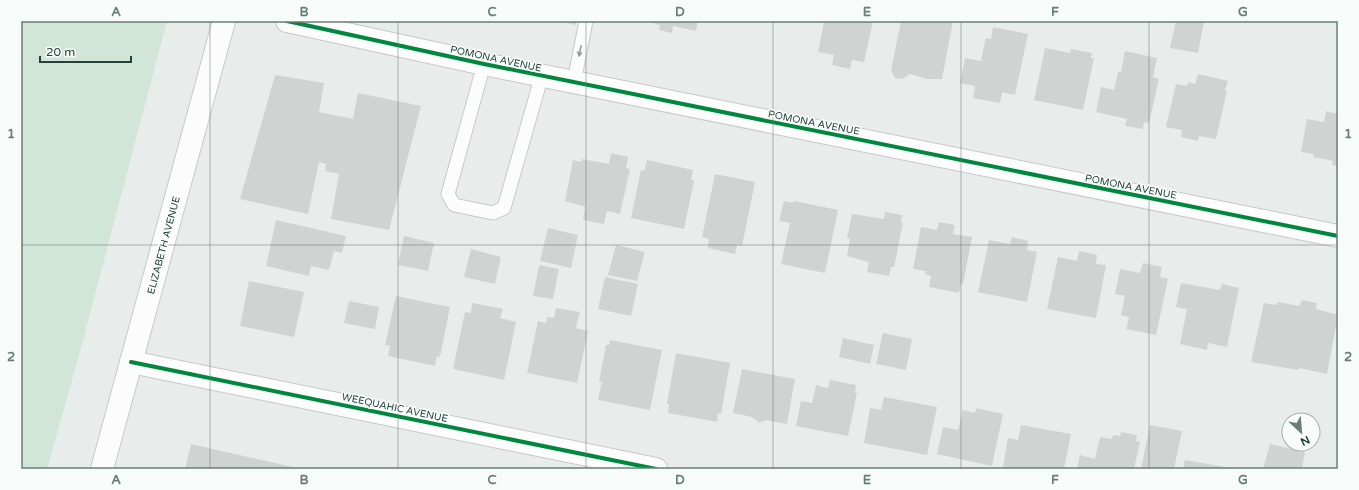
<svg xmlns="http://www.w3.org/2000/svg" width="1359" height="490" font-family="'Varela Round',sans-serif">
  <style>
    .green { fill: #d1e6d8 }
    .building { fill: #cfd4d2 }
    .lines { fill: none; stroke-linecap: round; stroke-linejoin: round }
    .service-casing { stroke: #c5cac8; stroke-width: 15 }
    .minor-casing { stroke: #c5cac8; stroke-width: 24 }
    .secondary-casing { stroke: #c3cbc8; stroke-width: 24 }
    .service { stroke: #fcfcfc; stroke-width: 13 }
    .minor { stroke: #fcfcfc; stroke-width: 22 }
    .secondary { stroke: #fcfcfc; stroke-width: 22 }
    .cycleway-casing { stroke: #f7fbf9; stroke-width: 6 }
    .cycleway { stroke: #00873e; stroke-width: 4 }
    .oneway { fill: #909f9b }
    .grid { fill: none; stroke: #697e78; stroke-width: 1; stroke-opacity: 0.55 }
    .labels { text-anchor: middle; stroke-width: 3.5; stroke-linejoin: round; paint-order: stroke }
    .street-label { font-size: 10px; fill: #24423a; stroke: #f7fbf9 }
    .neatline { fill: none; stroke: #697e78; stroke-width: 1.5 }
    .grid-label { font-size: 13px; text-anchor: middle; font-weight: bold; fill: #697e78 }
  </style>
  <rect width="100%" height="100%" fill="#e8edeb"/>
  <path class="green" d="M21,21h146l-86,327 -34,121h-26z"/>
  <path class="building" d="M558,21h18v4z
    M645,21h53l-2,10 -23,-5 -1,7 -13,-3 1,-5z
    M824,21h49l-9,41 -12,-2 -2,9 -18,-4 2,-10 -16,-3z
    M901,21h52l-11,58h-15l-17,-5 -8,5 -7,-1 -4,-8z
    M1176,21h28l-6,32 -28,-5z
    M993,27l35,7 -13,61 -13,-3 -2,11 -27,-5 2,-12 -15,-3 5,-25 16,3 5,-23 5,1z
    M1045,48l25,5 1,-4 21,4 -1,5h3l-11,52 -49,-10z
    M1125,51l32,7 -4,19 6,2 -10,44 -5,-1 -1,7 -18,-3 2,-7 -31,-7 5,-25 13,3 4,-18h3z
    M1198,74l30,7 -3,9 2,1 -11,48 -17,-3 -1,5 -17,-4 1,-7 -16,-3 10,-43 11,2 1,-4 7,2z
    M275,75l49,8 -5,29 34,7 5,-26 63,13 -32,124 -58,-11 8,-45 -14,-3 1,-7 -7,-2 -11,52 -68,-15z
    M1326,111l12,3v52l-6,-1 1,-4 -20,-4 1,-3 -13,-2 6,-33 17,3z
    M611,153l17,4 -2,11 4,1 -10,45 -13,-3 -3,13 -21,-4 2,-13 -20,-6 8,-41 8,2 1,-3 27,5z
    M647,160l46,10 -2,10 3,1 -10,48 -53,-11 10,-48 3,1z
    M715,174l40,8 -13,64 -5,-1 -2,9 -27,-6 1,-9 -7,-2z
    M784,201l10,2v-2l44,9 -13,63 -44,-9 9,-41 -11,-2z
    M885,212l17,3 -1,8h2l-9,44h-3l-2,9 -22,-4 2,-10 -22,-6 3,-17 -3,-1 5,-24 32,5z
    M276,220l70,16 -4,17 -8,-2 -5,19 -18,-4 -2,10 -43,-10z
    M939,222l16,3 -2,9 19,3 -9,47 -2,-1 -2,10 -30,-6 2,-11 -6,-2 1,-3 -13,-2 8,-42 16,3z
    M548,228l30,7 -7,33 -31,-7z
    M404,236l30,7 -6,28 -30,-6z
    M1012,237l16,4 -1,9 10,2 -10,50 -49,-10 11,-52 21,4z
    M616,245l29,7 -8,29 -29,-6z
    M471,249l30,8 -6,27 -31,-7z
    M1079,251l18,4 -1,9 10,1 -10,53 -49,-9 11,-52 19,4z
    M1143,263l19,4 -2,10 8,2 -12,56 -30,-6 3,-12 -8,-2 4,-19 -10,-2 5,-25 20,4z
    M539,265l20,4 -6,30 -20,-3z
    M605,277l33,7 -7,32 -33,-7z
    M249,281l55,11 -10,45 -54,-11z
    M1181,283l39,7 2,-6 17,4 -12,59 -19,-4 -1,7 -27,-6 7,-35 -11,-2z
    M396,296l54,11 -10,50 -3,-1 -2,10 -47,-10 2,-10 -5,-1z
    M1302,300l15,3 -1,6 22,6 -11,59 -28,-6v2l-48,-8 13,-59 13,2 1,-3 21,4z
    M349,301l30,6 -4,22 -31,-6z
    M472,303l31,6 -3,9 16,4 -12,58 -51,-11 12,-57 6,1z
    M556,308l24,4 -4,16 12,3 -11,52 -50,-10 11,-52 8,2 1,-6 7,1z
    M883,333l29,6 -6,31 -30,-6z
    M843,338l31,7 -4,19 -31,-7z
    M610,340l52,10 -12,60 -52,-10 4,-18 -3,-1 7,-36h3z
    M676,353l54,10 -9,51 -3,-1 -1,9 -49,-9 1,-9h-2z
    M742,369l53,10 -8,45 -21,-4 -7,3 -7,-6 -19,-4z
    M830,380l26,5 -1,8h2l-9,43 -52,-10 5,-25 11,2 4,-18 12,3z
    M884,397l53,10 -10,48 -63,-12 6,-35 11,2z
    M976,408l27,6 -11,52 -55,-12 6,-27 15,3 5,-20 12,3z
    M1021,425l50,9 -7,35h-53l-8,-2 5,-29 10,2z
    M1150,425l32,6 -8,38h-33z
    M1121,432l16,3 -1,6 4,1 -6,27h-57l3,-14 15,4 5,-22 12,2 1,-4 7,1z
    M191,444l106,24v1h-112z
    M1270,444l35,8 -3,17h-39z
    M1185,460l46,8v1h-48z"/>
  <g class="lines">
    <defs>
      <path id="service" d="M484,64l-36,130 6,11 39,8 11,-5 38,-133
        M574,82l12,-61"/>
      <path id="minor" d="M287,21l197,43 854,172
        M131,362l525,107"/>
      <path id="secondary" d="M102,469l122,-448"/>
    </defs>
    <use href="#service" class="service-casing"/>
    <use href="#minor" class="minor-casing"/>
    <use href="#secondary" class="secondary-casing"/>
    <use href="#service" class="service"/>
    <use href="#minor" class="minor"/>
    <use href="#secondary" class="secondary"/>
    <defs>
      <path id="cycleway" d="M287,21l197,43 854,172
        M131,362l525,107"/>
    </defs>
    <use href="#cycleway" class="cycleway-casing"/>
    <use href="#cycleway" class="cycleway"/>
  </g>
  <defs><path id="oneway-solid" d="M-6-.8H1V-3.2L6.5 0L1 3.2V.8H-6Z"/></defs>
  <use class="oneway" href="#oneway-solid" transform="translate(580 51) rotate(102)"/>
  <path class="grid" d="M210,21v448M398,21v448M586,21v448M773,21v448M961,21v448M1149,21v448M21,245h1317"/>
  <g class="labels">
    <g class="street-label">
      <text transform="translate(496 58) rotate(12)" y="4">POMONA AVENUE</text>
      <text transform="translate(814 122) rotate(11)" y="4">POMONA AVENUE</text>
      <text transform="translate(1131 186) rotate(11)" y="4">POMONA AVENUE</text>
      <text transform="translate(163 245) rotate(-75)" y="4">ELIZABETH AVENUE</text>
      <text transform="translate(395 407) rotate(12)" y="4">WEEQUAHIC AVENUE</text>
    </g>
  </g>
  <rect width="1359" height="490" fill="none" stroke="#f7fbf9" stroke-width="44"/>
  <g transform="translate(1301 432) rotate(154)"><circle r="19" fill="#f7fbf9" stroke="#a3b1ad"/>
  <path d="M0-3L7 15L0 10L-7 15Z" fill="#697e78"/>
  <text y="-6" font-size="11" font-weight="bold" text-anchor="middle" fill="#24423a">N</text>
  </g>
  <path d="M40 56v6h91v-6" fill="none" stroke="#24423a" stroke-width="2"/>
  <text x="46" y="56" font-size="12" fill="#24423a" stroke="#f7fbf9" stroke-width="3" paint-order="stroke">20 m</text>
  <rect x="22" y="22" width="1315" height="446" class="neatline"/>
  <g class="grid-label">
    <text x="116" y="16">A</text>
    <text x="304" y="16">B</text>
    <text x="492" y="16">C</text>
    <text x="680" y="16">D</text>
    <text x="867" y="16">E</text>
    <text x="1055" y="16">F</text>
    <text x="1243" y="16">G</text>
    <text x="11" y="138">1</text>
    <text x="1348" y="138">1</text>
    <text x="11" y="361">2</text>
    <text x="1348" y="361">2</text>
    <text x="116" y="484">A</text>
    <text x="304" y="484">B</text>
    <text x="492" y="484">C</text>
    <text x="680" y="484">D</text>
    <text x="867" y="484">E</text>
    <text x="1055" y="484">F</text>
    <text x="1243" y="484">G</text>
  </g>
</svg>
